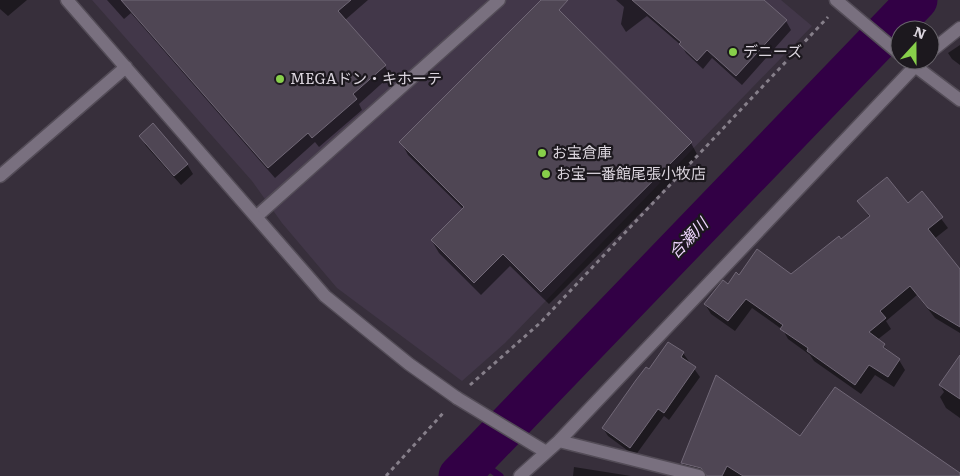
<svg xmlns="http://www.w3.org/2000/svg" width="960" height="476" font-family="Literata,'Noto Sans JP',serif">
  <style>
    .built { fill: #423749 }
    .shadow { fill: #0007 }
    .lines { fill: none; stroke-linecap: round; stroke-linejoin: round }
    .stream { stroke: #320045; stroke-width: 7 }
    .river { stroke: #320045; stroke-width: 41 }
    .building { fill: #4f4654; stroke: #716877 }
    .street-casing { stroke: #534c57; stroke-width: 15 }
    .secondary-casing { stroke: #534c57; stroke-width: 15 }
    .path { stroke: #867f8a; stroke-width: 3; stroke-dasharray: 4 4; stroke-linecap: butt }
    .street { stroke: #79707f; stroke-width: 12 }
    .secondary { stroke: #79707f; stroke-width: 12 }
    .poi-dot { fill: #87cf4a; stroke: #1c181e; stroke-width: 2 }
    .labels { text-anchor: middle; stroke-width: 4.5; stroke-linejoin: round; paint-order: stroke }
    .poi-label { font-size: 15px; fill: #dbd5de; stroke: #1c181e; text-anchor: start }
    .water-label { font-size: 16px; font-style: italic; fill: #f0d7ff; stroke: #1c181e }
  </style>
  <rect width="100%" height="100%" fill="#372f3b"/>
  <path class="built" d="M92,0h689l31,26 -307,317 -43,38 -125,-93 -55,-65 -30,-42z"/>
  <path class="shadow" d="M0,0h27l-19,16 -8,-7z
    M107,0h261l-23,20 40,46 5,10 -31,28 3,6 -43,37 -4,-5 -40,36 -144,-165 -7,6z
    M543,0h4l144,143 7,13 -149,148 -39,-38 -29,29 -42,-42 -7,-12 31,-32 -55,-54 -7,-13z
    M616,0h146l24,21 5,9 -49,55 -30,-27 -9,11 -17,-16 -4,-7 -35,-30 -21,16 -5,-8 3,-17z
    M960,45v20l-8,-6 -4,-6z
    M141,136l46,28 6,10 -12,11 -35,-39z
    M922,193l26,35 -14,11 26,32v62l-25,-15 -18,-23 -31,26 5,8 -14,11 22,20 6,10 -11,17 -19,-12 -14,19 -47,-33 -4,-6 -22,-16 -5,-9 -31,-22 -17,23 -24,-17 -6,-10 34,-28 52,-1 79,-57 -11,-17 48,3z
    M683,353l17,24 -31,43 -5,-4 -29,40 -27,-20 -5,-8 46,-58z
    M960,373v45l-14,-10 -6,-11 4,-5 -4,-7z
    M800,437l158,39h-255l-16,-5 -5,-8z
    M574,467l57,9h-58z"/>
  <g class="lines">
    <path class="stream" d="M476,459l24,17"/>
    <path class="river" d="M459,476l458,-476"/>
  </g>
  <path class="building" d="M121,0h230l-13,11 48,54 -33,29 4,5 -45,39 -4,-5 -40,35z
    M541,0h27l-9,10 133,132 -151,150 -38,-38 -29,29 -43,-43 33,-33 -65,-65z
    M632,0h132l23,20 -51,56 -29,-26 -10,11 -18,-17 2,-2z
    M153,123l35,41 -14,12 -35,-40z
    M887,177l21,26 14,-12 21,26 -15,12 32,40v58l-32,-19 -18,-22 -30,25 6,7 -17,14 16,12 -2,3 17,12 -12,18 -19,-12 -14,20 -48,-34 1,-3 -28,-19 3,-4 -37,-26 -18,22 -24,-17 19,-24 5,4 8,-12 3,3 18,-26 34,25 48,-38 2,3 29,-23 -13,-15z
    M668,342l16,10 -3,5 15,10 -32,46 -6,-4 -28,39 -28,-20 34,-48 10,-13 3,2z
    M960,355v44l-21,-14z
    M716,375l84,61 35,-49 125,86v3h-217l-16,-10 -5,10h-15l-6,-8 -20,-5z"/>
  <g class="lines">
    <defs>
      <path id="street" d="M930,52l30,-24
        M257,216l242,-216
        M457,398l89,54
        M559,441l140,35
        M520,476l39,-35 362,-381"/>
      <path id="secondary" d="M67,0l258,296 84,68 48,34
        M836,0l64,54
        M907,60l53,40
        M0,176l126,-109"/>
    </defs>
    <use href="#street" class="street-casing"/>
    <use href="#secondary" class="secondary-casing"/>
    <path class="path" d="M470,385l70,-62 288,-306
      M386,476l59,-65"/>
    <use href="#street" class="street"/>
    <use href="#secondary" class="secondary"/>
  </g>
  <g class="poi-dot">
    <circle cx="733" cy="52" r="5"/>
    <circle cx="280" cy="79" r="5"/>
    <circle cx="542" cy="153" r="5"/>
    <circle cx="546" cy="174" r="5"/>
  </g>
  <g class="labels">
    <g class="poi-label">
      <text x="743" y="57">デニーズ</text>
      <text x="290" y="84">MEGAドン・キホーテ</text>
      <text x="552" y="158">お宝倉庫</text>
      <text x="556" y="179">お宝一番館尾張小牧店</text>
    </g>
    <g class="water-label">
      <text transform="translate(688 238) rotate(-46)" y="6">合瀬川</text>
    </g>
  </g>
  <g transform="translate(915 45) rotate(21)"><circle r="24" fill="#1c181e" stroke="#68646b"/>
  <path d="M0-4L9 19L0 12L-9 19Z" fill="#87cf4a"/>
  <text y="-8" font-size="14" font-weight="bold" text-anchor="middle" fill="#dbd5de">N</text>
  </g>
</svg>
